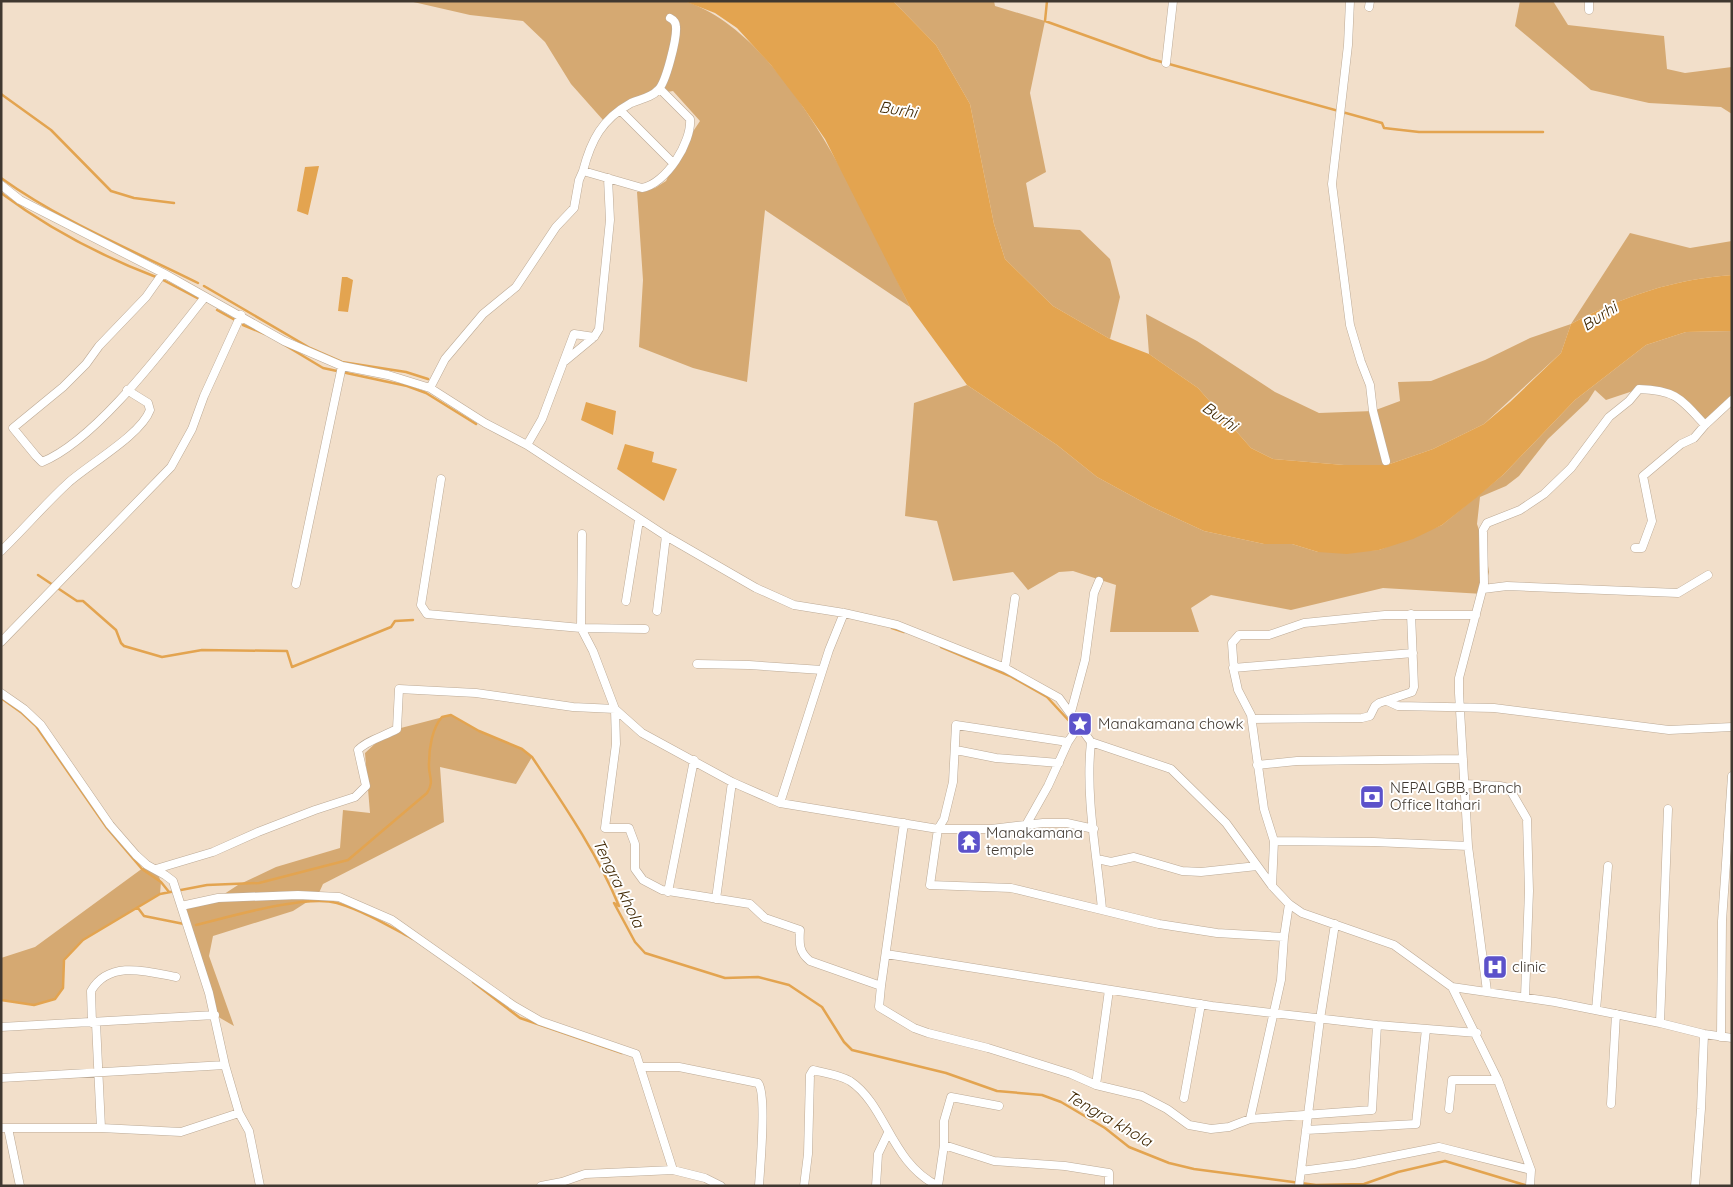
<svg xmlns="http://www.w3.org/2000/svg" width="1733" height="1187" font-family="Quicksand,sans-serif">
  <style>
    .built { fill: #ecd4b9 }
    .green { fill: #d5a972 }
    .water { fill: #e3a450 }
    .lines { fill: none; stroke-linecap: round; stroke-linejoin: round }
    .stream { stroke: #e3a450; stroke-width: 2.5 }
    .minor-casing { stroke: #bcaa96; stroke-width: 9 }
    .minor { stroke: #fff; stroke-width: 8 }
    .labels { text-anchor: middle; stroke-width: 4; stroke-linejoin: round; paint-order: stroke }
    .poi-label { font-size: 15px; fill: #403830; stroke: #fff; text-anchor: start }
    .water-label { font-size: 16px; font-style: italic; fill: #412803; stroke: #fff }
  </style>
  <rect width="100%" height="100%" fill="#f2dfca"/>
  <path class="built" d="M1500,955l2,24 -12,1 -2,-24z"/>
  <path class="green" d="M409,1h275c104,32 181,214 226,306l-145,-97 -18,172 -54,-14 -54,-21 4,-67 -6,-88 18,-4 11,-7 16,-33 18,-27 -27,-30 -35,6 -35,23 -32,-36 -26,-42 -22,-21 -53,-6z
    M893,1h101l1,5 50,15 -15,72 16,79 -20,11 8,44 46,3 30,29 10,38 -10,42 -57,-33 -48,-47 -11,-35 -24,-120 -34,-59z
    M1520,1h33l15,24 96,11 3,33 18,4 47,-6v47l-11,-7 -72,-4 -58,-13 -76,-64z
    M1630,233l60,15 42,-7v34c-58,4 -111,22 -161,49l-10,29 -77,71 -51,25 -46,16h-43l-71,-6 -22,-11 -53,-60 -49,-34 -3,-40 51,27 78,51 44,21 54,-2 27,-10 -2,-19 33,-1 54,-21 45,-22 41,-14z
    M1732,331v67l-29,25 -30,-29 -34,-5 -33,11 -11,-10 -7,11 -40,38 -29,37 -13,10 -26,11 -3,27 8,24 4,24 -6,22 -100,-6 -92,22 -80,-15 -20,13 8,24h-89l6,-47 -43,-14 -14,1 -31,18 -15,-18 -60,9 -16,-60 -32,-5 9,-113 53,-18 90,60 40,32 55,30 52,24 60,13h28l26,8 61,-2 63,-25 61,-50 72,-75 71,-55 40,-13z
    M451,715l28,16 43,18 10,8 -16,27 -76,-17 4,55 -121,62 -5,11 -25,16 -80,25 -4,20 25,70 -19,-11 -34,-109 37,-8 20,-13 38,-18 64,-19 3,-38 27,3 -5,-60 15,-14 17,-10z
    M147,865l9,4 5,13 -1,12 -77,46 -19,20 -1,28 -8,11 -21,6 -33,-5v-42l34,-11z"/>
  <path class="water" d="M684,1h209l43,44 34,59 24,120 11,35 48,47 57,33 39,15 49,34 53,60 22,11 71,6h43l46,-16 51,-25 26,-22 51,-49 10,-29c50,-27 103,-45 161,-49v56l-46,1 -40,13 -71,55 -72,75 -27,23 -34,27 -29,14 -34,11 -32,4 -29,-2 -26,-8h-28l-60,-13 -52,-24 -55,-30 -40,-32 -90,-60 -57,-78 -85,-168 -22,-32 -32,-42 -34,-37 -22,-15z
    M319,166l-11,49 -11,-4 8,-44z
    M342,277h5l6,3 -5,32 -10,-1z
    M586,402l30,9 -3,24 -32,-15z
    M625,444l29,8 -2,10 25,7 -13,32 -47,-32z"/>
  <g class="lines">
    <path class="stream" d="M1047,1l-2,20 106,38 231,64 2,5 35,4h124
      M1,94l50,36 60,61 23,7 40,5
      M1,178c60,43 131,72 197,105
      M1,193c47,35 100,63 155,84
      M163,280l36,19
      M204,286l106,62 32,14 64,10 22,7
      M217,310l18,10
      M243,325l22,9
      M283,344l40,24 84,18 19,7 50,31
      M38,575l39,26h6l33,29 5,13 3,3 38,11 40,-7 85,1 5,16 99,-40 4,-6 18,-1
      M892,628l12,4
      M941,647l69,29 37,21 24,26
      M1,698l21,15 14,13 71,102 35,41 19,13 8,10
      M138,908l6,8 40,8
      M196,925c33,-8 110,-31 141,-22 27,8 52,23 76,36
      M473,982l47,36 102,35
      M1,1000l33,5 21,-6 8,-11 1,-28 19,-20 77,-46 47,-9 52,-2 89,-23 79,-67c8,-12 1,-17 2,-30 0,-14 3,-35 13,-46l9,-2 28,16 43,18 10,8c32,48 65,96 87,149l-5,-3 21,39 10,11 80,25 33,-1 31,8 33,22 22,35 8,8 94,23 51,18 45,4 19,7 44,26 24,19 40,16 25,6 122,16 48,-1 34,-12 47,-11 83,25"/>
    <defs>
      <path id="minor" d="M1350,1l-2,44 -16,139 18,141 11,37 9,23 3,26 13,50
        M1369,7l1,-6
        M1589,10v-9
        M1166,63l7,-62
        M620,110l53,53
        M583,171c8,-31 19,-52 48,-68 9,-4 20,-5 27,-13 8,-7 19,-52 18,-63 0,-4 -2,-7 -6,-9
        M1,185l19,15 143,73 121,68 58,25 46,9 42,13 55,35 42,22 139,91 90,52 38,17 50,8 53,12 108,43 54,30 32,44 80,27 55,54 46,63 17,18 13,9 92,32 58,42 103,15 105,21 44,11 28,4
        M163,273l-17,24 -47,49 -13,18 -23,23 -50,41 23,28 6,6c55,-22 126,-119 163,-165
        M565,361l29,-24
        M430,388l15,-29 38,-45 33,-27 40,-60 18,-19 5,-28 4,-9 59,17c24,-4 50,-46 48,-69l-30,-30
        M1705,425l27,-25
        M527,445l15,-26 32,-85 20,3 5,-8 11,-109 -2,-42
        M441,479l-20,126 6,9 154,14 64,1
        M582,534l-1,94 12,23 22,58 1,35 -11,84h24l6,16v25l8,11 19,10 88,14 15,14 35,12c-1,14 -1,22 10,31l71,25 -2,21 35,21 14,5 60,15 83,26 25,11 46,11 25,13 22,16 22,4 18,-2 21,-8 122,-9 5,-85
        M1,551c23,-22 44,-47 67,-68 21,-19 73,-48 82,-73l-2,-7 -21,-13
        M296,584l46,-218
        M1483,589l24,-3 171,7 30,-18
        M626,601l13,-81
        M657,611l9,-75
        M1,642l170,-175 21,-38 12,-33 37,-81
        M697,664l52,1 73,5
        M1005,668l10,-70
        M1233,668l180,-15
        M1,693l23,16 17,16 69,100 26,30 11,10 18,10 8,6 36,112 16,72 14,48 10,18 11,55
        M1387,701l11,5 96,2 175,22 63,-3
        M1071,712l14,-52 9,-67 5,-12
        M1252,719l110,-1 8,-2 5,-10 4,-3 33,-11 2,-5 -3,-73
        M1068,742l-112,-17 -3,57 -9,37 -6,10 -8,56 81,3 148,36 58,9 67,4
        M1091,742c-6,54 6,113 11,167
        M956,750l40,8 63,5
        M1257,765l40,-4 166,-2
        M1465,784l35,2 9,2 18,31 2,72 -4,106
        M780,803l49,-153 15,-37
        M1026,825l22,-39 20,-44 12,-18
        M1274,841l100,1 94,4
        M1097,859l14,3 23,-5 48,14 19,1 56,-6
        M156,869l57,-17 45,-20 57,-22 40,-13 11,-11 -8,-36c9,-10 27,-14 39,-21l2,-40 77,4 97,14 42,2 27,24 90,49 48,21 158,26h53l52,-6h24l27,6
        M1272,886l2,-45 -10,-32 -13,-94 -13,-25 -4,-18 -2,-29 7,-8h30l35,-12 81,-8h91
        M668,892l26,-132
        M716,899l16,-117
        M181,906l37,-8 80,-3 41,2 53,23 122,86 26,15 96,33 37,116
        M886,954l326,52 165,19 100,8
        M881,986l23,-163
        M1487,991l-19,-145 -9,-153v-15l25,-95 -1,-53 4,-7 33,-13 24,-16 27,-26 38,-51 20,-16 10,-12c37,1 42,10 66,36l-11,13 -13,6 -38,32 9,45 -10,27h-7
        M1596,1010l12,-144
        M92,1023l-1,-32c18,-31 55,-20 85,-14
        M96,1023l5,105
        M1660,1023l8,-214
        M1,1027l214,-12
        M1721,1037l1,-116 10,-145
        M641,1067h38l79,16c9,10 2,85 1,103
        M1,1078l224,-13
        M1096,1085l13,-95
        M1184,1098l17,-94
        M1611,1104l5,-90
        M1449,1109l3,-29h46
        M1250,1119l31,-139 3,-43 5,-33
        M1,1128h100l80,4 58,-19
        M8,1128l12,58
        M1306,1130l110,-6 10,-95
        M944,1145l50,16 71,5 44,7v13
        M1301,1171l53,-7 85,-17 92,23 -33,-90 -46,-93
        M541,1186l21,-4 23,-8 88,-4 32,8 16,8
        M804,1186l4,-32 2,-79 3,-5c12,3 27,5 37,11 37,25 40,81 88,105l6,-41v-24l7,-24 48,9
        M876,1186l2,-32 10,-21
        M1299,1186l21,-167 15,-95
        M1530,1186l1,-16
        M1695,1186l6,-77 3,-75"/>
    </defs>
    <use href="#minor" class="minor-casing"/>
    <use href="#minor" class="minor"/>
  </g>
  <defs>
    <symbol id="sight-square" viewBox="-11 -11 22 22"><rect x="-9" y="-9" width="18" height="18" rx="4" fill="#5c52ca" stroke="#fff"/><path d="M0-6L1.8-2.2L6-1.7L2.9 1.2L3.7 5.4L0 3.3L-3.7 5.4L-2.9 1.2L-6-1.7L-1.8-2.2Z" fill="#fff"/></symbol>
    <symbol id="bank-square" viewBox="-11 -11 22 22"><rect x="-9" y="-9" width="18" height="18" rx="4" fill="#5c52ca" stroke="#fff"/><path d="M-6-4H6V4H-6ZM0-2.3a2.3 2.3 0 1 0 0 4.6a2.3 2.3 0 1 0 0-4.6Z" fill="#fff"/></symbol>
    <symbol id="temple-square" viewBox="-11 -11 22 22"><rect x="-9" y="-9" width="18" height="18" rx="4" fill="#5c52ca" stroke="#fff"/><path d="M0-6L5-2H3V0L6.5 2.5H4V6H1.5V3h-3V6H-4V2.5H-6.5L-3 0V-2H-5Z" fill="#fff"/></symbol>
    <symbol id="hospital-square" viewBox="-11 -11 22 22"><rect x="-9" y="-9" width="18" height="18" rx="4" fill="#5c52ca" stroke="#fff"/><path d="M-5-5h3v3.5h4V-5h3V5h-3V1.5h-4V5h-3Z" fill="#fff"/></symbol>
  </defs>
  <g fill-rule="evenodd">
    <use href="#sight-square" x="1066" y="710" width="28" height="28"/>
    <use href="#bank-square" x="1358" y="783" width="28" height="28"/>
    <use href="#temple-square" x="955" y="828" width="28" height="28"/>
    <use href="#hospital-square" x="1481" y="953" width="28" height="28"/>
  </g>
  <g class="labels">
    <g class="poi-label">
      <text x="1098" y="729">Manakamana chowk</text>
      <text x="1390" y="793">NEPALGBB, Branch<tspan x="1390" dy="17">Office Itahari</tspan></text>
      <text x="986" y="838">Manakamana<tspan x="986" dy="17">temple</tspan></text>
      <text x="1512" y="972">clinic</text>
    </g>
    <g class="water-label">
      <text transform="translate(898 109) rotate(9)" y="6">Burhi</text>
      <text transform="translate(1599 316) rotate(-33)" y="6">Burhi</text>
      <text transform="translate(1220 416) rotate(35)" y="6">Burhi</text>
      <text transform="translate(619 883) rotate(64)" y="6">Tengra khola</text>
      <text transform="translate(1109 1118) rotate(30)" y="6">Tengra khola</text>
    </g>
  </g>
  <rect width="1733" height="1187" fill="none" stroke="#403830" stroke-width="5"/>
</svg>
